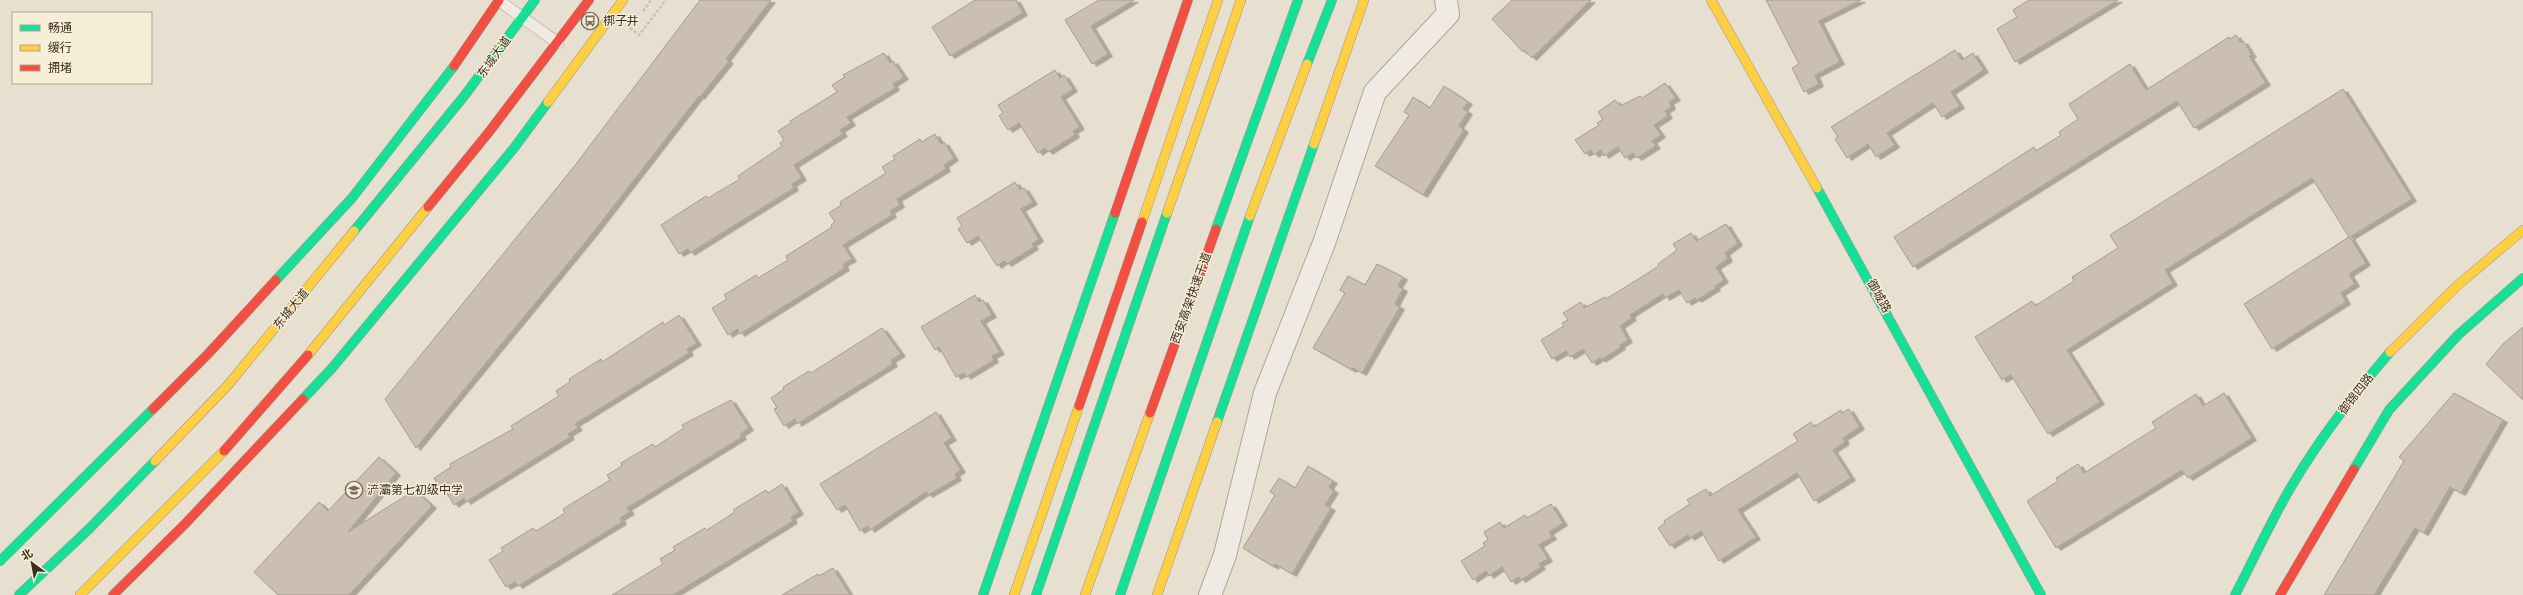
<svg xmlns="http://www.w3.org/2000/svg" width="2523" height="595" font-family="Merriweather,'Noto Sans SC',serif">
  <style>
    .building { fill: #cbbfb2; stroke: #a89c90; filter: url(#shadow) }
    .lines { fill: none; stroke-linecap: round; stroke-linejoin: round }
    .lane-casing { stroke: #ada599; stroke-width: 12 }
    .street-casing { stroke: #ada599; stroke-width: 24 }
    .fast-casing { stroke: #9c958a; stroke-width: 10 }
    .slow-casing { stroke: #9c958a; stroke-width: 10 }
    .jam-casing { stroke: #9c958a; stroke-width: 10 }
    .path { stroke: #c8c2b9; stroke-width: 2.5; stroke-dasharray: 3 2; stroke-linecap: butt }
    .lane { stroke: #efebe3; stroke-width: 11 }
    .street { stroke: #efebe3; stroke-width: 22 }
    .fast { stroke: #16e098; stroke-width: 9 }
    .slow { stroke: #ffcf43; stroke-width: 9 }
    .jam { stroke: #f24e42; stroke-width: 9 }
    .labels { text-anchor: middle; stroke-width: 3; stroke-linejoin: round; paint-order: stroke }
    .poi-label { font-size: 12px; fill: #3d2e20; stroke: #f7eed8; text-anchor: start }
    .street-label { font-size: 12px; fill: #3d2e20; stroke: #f7eed8 }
  </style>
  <defs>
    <filter id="shadow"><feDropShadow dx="4.5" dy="2.5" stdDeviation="0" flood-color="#0004"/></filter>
  </defs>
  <rect width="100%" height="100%" fill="#e7e0d1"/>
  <path class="building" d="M700,0h71l-45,59 3,2 -29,36 -1,-1 -107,138 -176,214 -31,-49 188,-231z
    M975,0h41l7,13 -73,43 -18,-29z
    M1099,0h35l-43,26 17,28 -16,10 -27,-44z
    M1512,0h79l-59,58 -8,-8 -1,2 -31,-33z
    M1766,0h95l-42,21 21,41 -25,13 4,9 -15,8 -12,-24 7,-4z
    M2029,0h89l-103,62 -18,-33 20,-12 -4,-7z
    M2236,35l5,8 2,-2 9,14 -3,1 17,27 -72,45 -17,-27 -264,166 -19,-30 140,-90 2,4 25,-16 -2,-3 19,-13 -9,-15 61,-40 16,26 83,-53 1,2z
    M1955,50l7,10 11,-7 11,17 -33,22 9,14 -18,11 -9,-14 -46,30 8,12 -19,12 -8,-13 -21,14 -12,-19 3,-2 -7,-10z
    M884,53l6,10 3,-2 11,16 -11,7 2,4 -48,29 4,6 -11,7 3,4 -49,31 8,13 -10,6 2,4 -104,65 -2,-4 -9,5 -18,-29 45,-29 2,2 32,-19 -2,-3 44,-30 -2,-3 4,-3 -6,-9 13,-8 -1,-2 47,-29 -5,-7 13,-8 -2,-2z
    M1055,70l5,8 4,-3 9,14 -12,8 19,30 -7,4 2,4 -27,17 -3,-4 -7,5 -19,-30 -11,7 -9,-14 4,-3 -5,-8z
    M1665,83l11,15 -7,4 2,5 -6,4 3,5 -14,9 7,10 -9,6 4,5 -19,12 -4,-5 -8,5 -7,-11 -14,9 -3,-6 -7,5 -3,-5 -6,4 -10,-14 24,-15 -2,-2 6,-4 -5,-7 17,-12 5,6 20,-10 2,2z
    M1444,86l24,16 -5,7 5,3 -9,14 5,4 -41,65 -48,-29 34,-51 -5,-3 9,-15 17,11z
    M2343,89l69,110 -62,38 16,26 -17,11 6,10 -14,9 5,9 -74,47 -28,-45 105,-67 -37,-59 -147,92 8,13 -106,67 33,52 -52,32 -37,-59 -9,5 -27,-43 57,-36 3,5 39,-25 -2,-4 46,-29 -8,-13z
    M935,134l6,10 3,-2 10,16 -10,7 2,4 -49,30 3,6 -10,6 2,4 -49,30 9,14 -9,5 2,4 -105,66 -3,-5 -9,6 -16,-27 15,-9 -3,-4 32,-20 2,3 30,-18 -2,-4 46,-29 -1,-2 4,-3 -6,-9 12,-8 -1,-3 46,-29 -4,-6 13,-8 -2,-3 27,-17 1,3z
    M1015,182l5,8 4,-2 9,14 -12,7 18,30 -7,5 2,3 -27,17 -3,-3 -7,5 -19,-30 -11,7 -9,-14 4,-3 -5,-8z
    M1726,224l12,19 -13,10 3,6 -12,8 8,13 -9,6 1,2 -19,12 -2,-2 -8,5 -8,-13 -14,8 -2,-4 -33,21 2,3 -12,8 8,14 -8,5 1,2 -20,13 -1,-2 -8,5 -9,-14 -13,8 -4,-6 -14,8 -11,-19 23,-14 -2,-3 6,-3 -5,-7 18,-11 3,6 21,-11 1,2 53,-33 -1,-2 19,-14 -4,-6 18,-11 5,8z
    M1377,264l26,13 -5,9 5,3 -8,15 5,3 -38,66 -9,-5 -1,2 -39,-22 32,-55 -5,-3 8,-14 17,9z
    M975,295l4,7 4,-2 9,15 -11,6 19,31 -8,4 2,4 -28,17 -2,-4 -8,4 -17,-30 -4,3 -14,-23z
    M679,315l18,28 -10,6 2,4 -114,71 3,4 -10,6 2,3 -104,65 -2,-4 -10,7 -8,-14 -2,3 -10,-16 17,-11 -1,-3 63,-35 -2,-3 48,-30 -3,-5 14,-9 -1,-3 32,-20 1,3 61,-40 1,3z
    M2523,327v73l-37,-36 17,-20z
    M882,328l19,26 -10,6 2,4 -96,60 -2,-5 -11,7 -10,-17 3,-1 -6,-10 13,-9 -1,-2 26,-16 2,2z
    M2224,393l28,45 -64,40 -6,-8 -126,78 -29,-47 31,-20 -2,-3 22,-14 6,9 72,-45 -4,-6 44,-28 7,12z
    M2454,393l49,27 -42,73 -11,-6 -26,46 -9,-5 -41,67h-50l80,-134 -5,-4z
    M731,400l18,28 -9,6 2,3 -115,71 3,4 -10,6 2,4 -104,64 -3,-4 -9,5 -17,-27 14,-9 -2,-3 32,-20 3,3 29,-18 -2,-4 47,-29 -3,-5 15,-9 -1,-3 32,-19 2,3 29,-19 -2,-3z
    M1849,409l11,18 -17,11 2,4 -12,8 18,28 -37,23 -17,-28 -59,37 18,27 -37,24 -18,-30 -11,7 -2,-3 -18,11 -12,-18 7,-5 -1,-2 26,-17 -3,-4 19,-11 4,7 88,-55 -5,-7 18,-12 3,5 27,-17 1,3z
    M936,412l16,26 -8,5 17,27 -6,4 2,4 -29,17 -2,-3 -56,38 -2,-4 -8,5 -15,-26 -8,5 -17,-26z
    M379,457l17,16 -48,59 67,-42 17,16 -83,89h-71l-24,-23 65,-70 9,9z
    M1308,466l25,15 -4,6 5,4 -9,14 6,3 -39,66 -17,-10 -1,3 -31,-19 32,-53 -5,-3 9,-14 16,10z
    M782,484l17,28 -8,5 2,4 -120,74h-61l51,-31 -3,-5 15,-9 -2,-3 32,-19 2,2 28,-18 -2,-2 33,-20 2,3z
    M1551,504l12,19 -14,9 3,5 -13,8 9,14 -9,5 2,3 -20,13 -2,-3 -8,5 -9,-15 -13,9 -3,-5 -13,9 -12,-19 24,-15 -2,-3 5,-3 -4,-8 16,-10 4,6 21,-13 2,3z
    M833,568l17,27h-68l36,-21 1,2z"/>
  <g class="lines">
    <defs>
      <path id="lane" d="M498,0l60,43"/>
      <path id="street" d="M1210,595l15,-40 40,-162 59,-150 51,-151 73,-78 -2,-14"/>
      <path id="fast" d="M1307,64l25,-64
        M1817,188l224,407
        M1216,229l82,-229
        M354,231l111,-136 70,-95
        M276,280l76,-82 102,-132
        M303,399l30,-32 181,-219 34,-46
        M1217,422l97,-278
        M2354,469l35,-59 69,-75 65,-57
        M0,561l153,-152
        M19,595l70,-66 66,-68
        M983,595l132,-382
        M1036,595l131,-382
        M1120,595l130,-379
        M2235,595c20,-38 37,-77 59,-113 28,-47 61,-89 96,-130"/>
      <path id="slow" d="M1711,0l106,188
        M548,102l75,-102
        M1314,144l50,-144
        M1167,213l74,-213
        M1250,216l57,-152
        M1142,222l76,-222
        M2390,352l68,-67 65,-55
        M308,355l120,-148
        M155,461l74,-77 125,-153
        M80,595l144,-144
        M1014,595l65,-189
        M1085,595l65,-182
        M1157,595l60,-173"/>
      <path id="jam" d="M454,66l45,-66
        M428,207l61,-75 100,-132
        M1115,213l73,-213
        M1079,406l63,-184
        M153,409l55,-55 68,-74
        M1150,413l66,-184
        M224,451l84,-96
        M113,595l72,-71 118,-125
        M2280,595l74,-126"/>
    </defs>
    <use href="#lane" class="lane-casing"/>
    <use href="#street" class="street-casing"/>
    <use href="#fast" class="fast-casing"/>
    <use href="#slow" class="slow-casing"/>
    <use href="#jam" class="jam-casing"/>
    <path class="path" d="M643,11l8,-11
      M630,28l9,7 27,-35"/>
    <use href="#lane" class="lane"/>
    <use href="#street" class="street"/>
    <use href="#fast" class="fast"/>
    <use href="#slow" class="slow"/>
    <use href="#jam" class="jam"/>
  </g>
  <defs>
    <symbol id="bus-ring" viewBox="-11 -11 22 22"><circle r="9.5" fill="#f7eed8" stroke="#786c5e" stroke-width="1.5"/><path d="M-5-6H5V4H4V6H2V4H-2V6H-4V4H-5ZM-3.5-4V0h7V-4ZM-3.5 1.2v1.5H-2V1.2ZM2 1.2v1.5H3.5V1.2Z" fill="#786c5e"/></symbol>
    <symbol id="school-ring" viewBox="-11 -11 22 22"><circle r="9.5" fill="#f7eed8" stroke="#786c5e" stroke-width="1.5"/><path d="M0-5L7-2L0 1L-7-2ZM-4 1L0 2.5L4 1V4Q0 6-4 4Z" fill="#786c5e"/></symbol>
  </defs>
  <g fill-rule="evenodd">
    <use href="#bus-ring" x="580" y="11" width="20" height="20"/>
    <use href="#school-ring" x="344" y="480" width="20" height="20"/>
  </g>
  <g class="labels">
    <g class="poi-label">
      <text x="603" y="25">梆子井</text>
      <text x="367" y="494">浐灞第七初级中学</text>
    </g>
    <g class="street-label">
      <text transform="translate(494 57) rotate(-54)" y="4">东城大道</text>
      <text transform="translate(1879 296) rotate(61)" y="4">御城路</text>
      <text transform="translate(1191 298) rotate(-70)" y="4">西安高架快速干道</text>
      <text transform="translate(291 309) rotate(-51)" y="4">东城大道</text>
      <text transform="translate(2356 394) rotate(-52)" y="4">御锦四路</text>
    </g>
  </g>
  <rect x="12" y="12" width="140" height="72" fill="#f7eed8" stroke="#ada18e"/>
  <rect x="20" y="25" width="20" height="6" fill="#16e098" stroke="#ada18e"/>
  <text x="48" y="32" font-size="12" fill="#3d2e20">畅通</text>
  <rect x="20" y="45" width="20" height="6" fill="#ffcf43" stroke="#ada18e"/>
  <text x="48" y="52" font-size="12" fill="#3d2e20">缓行</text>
  <rect x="20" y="65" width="20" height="6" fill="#f24e42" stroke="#ada18e"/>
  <text x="48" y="72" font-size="12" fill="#3d2e20">拥堵</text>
  <g transform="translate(32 563) rotate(328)" stroke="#f7eed8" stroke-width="3" paint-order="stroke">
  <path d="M0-3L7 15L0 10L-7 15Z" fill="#3d2e20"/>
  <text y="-6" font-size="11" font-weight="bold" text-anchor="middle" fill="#3d2e20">北</text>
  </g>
</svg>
